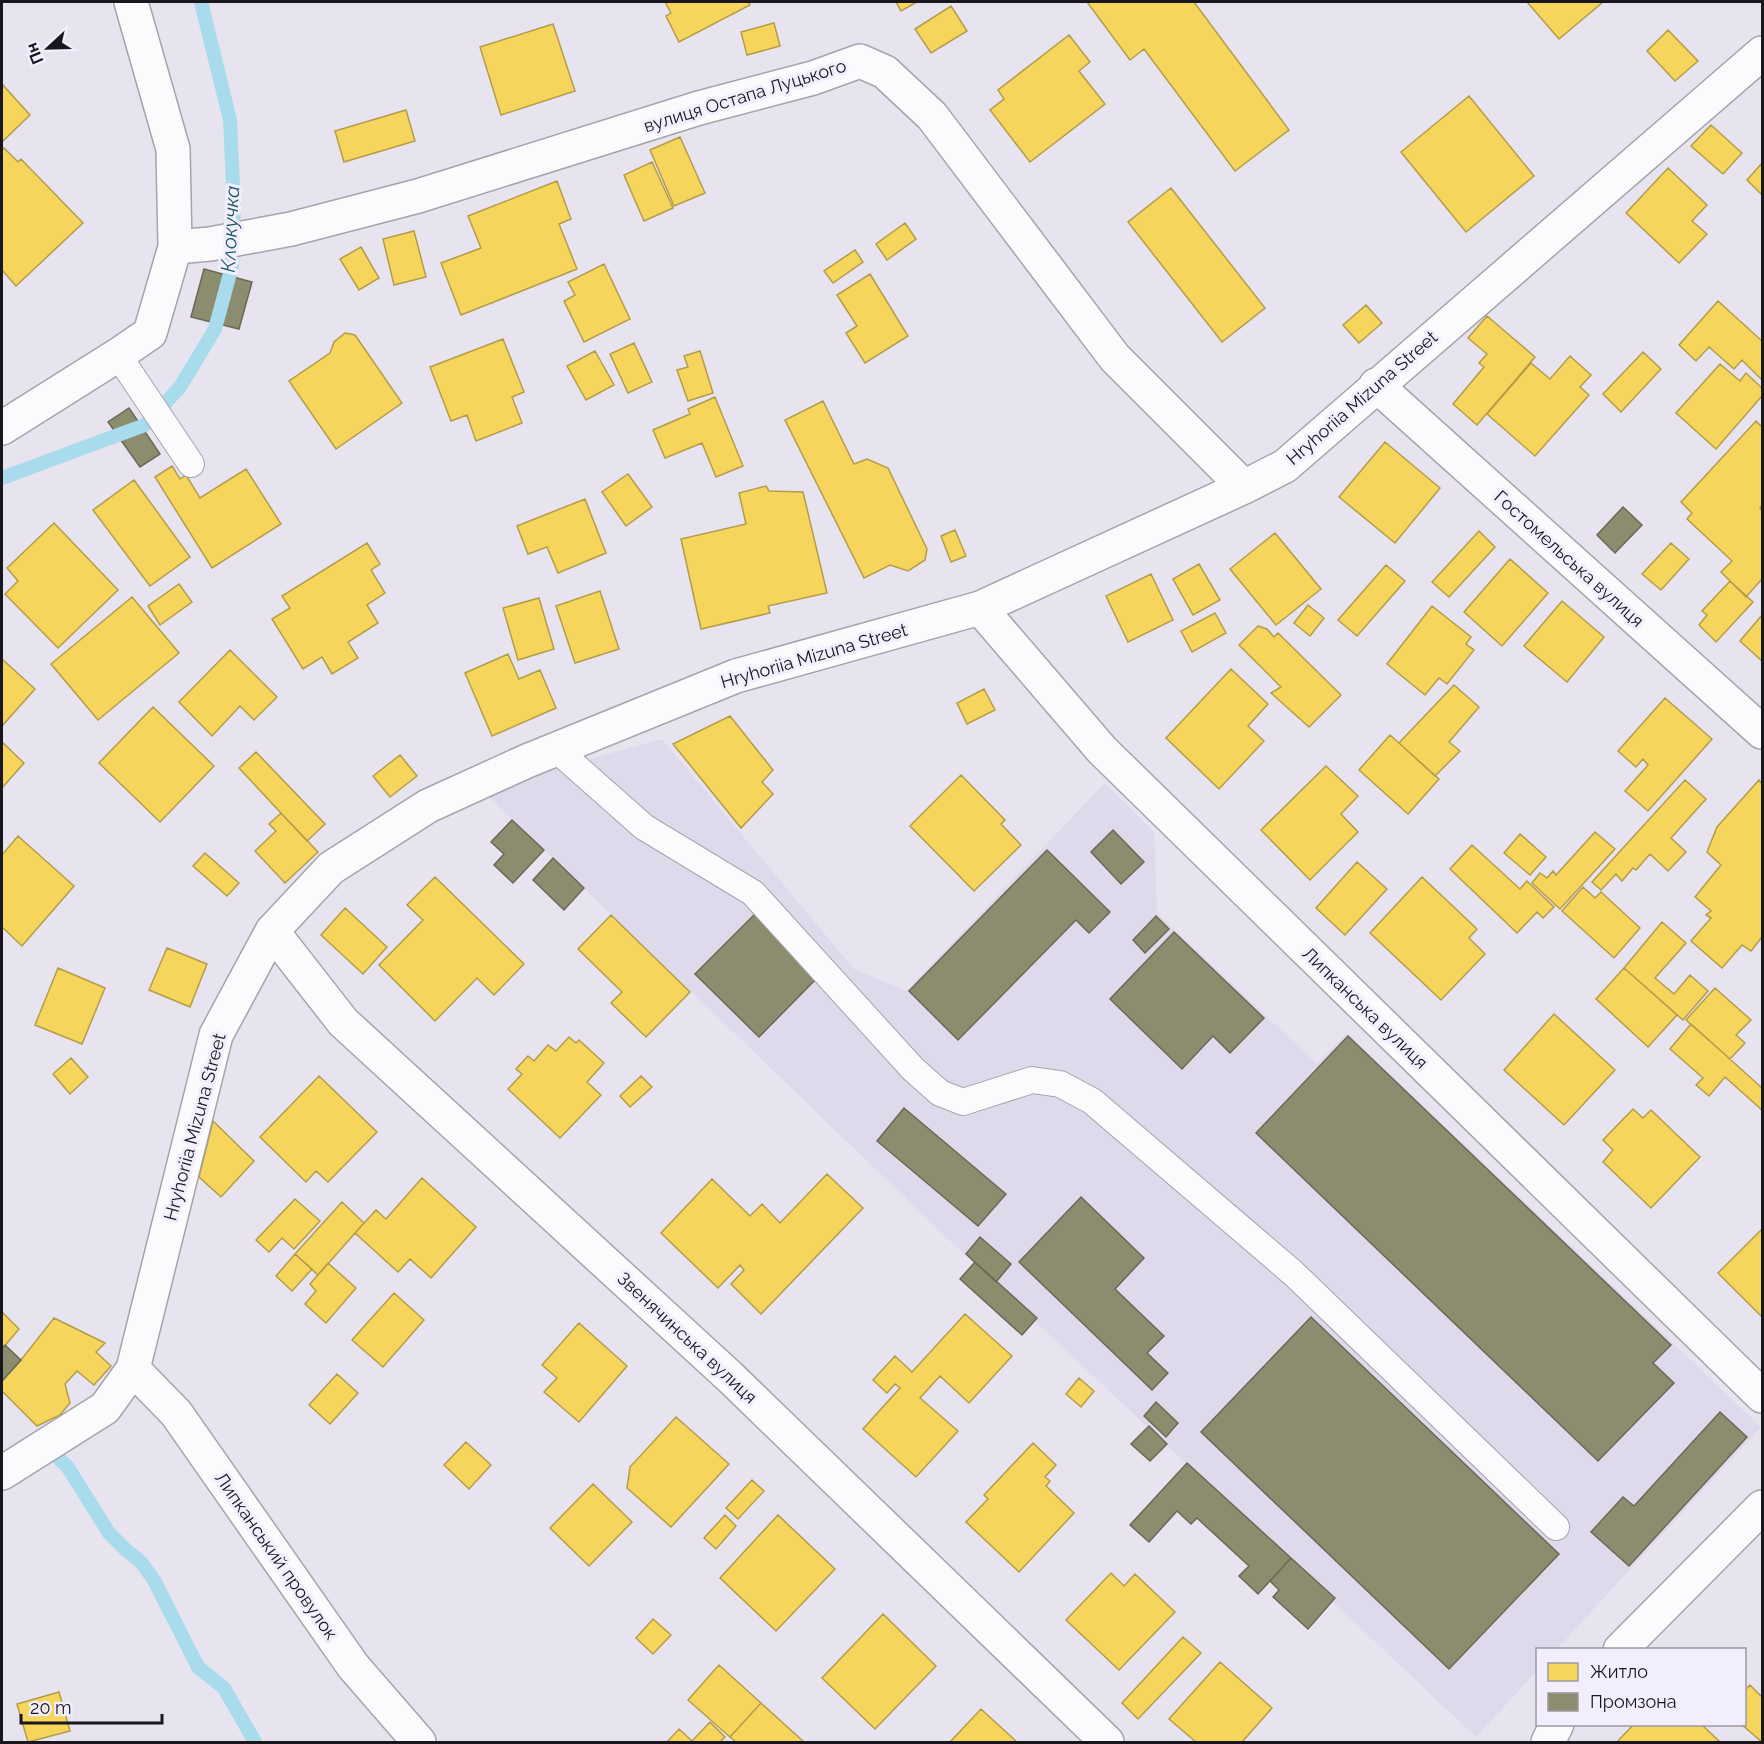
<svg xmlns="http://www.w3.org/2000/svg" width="1764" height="1744" font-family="Raleway,sans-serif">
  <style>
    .built { fill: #dfd9ec }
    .homes { fill: #f6d55c; stroke: #b49c49; stroke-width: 1.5 }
    .industry { fill: #8c8c6e; stroke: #6a6956; stroke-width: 1.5 }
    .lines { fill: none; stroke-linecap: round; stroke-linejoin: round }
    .stream { stroke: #a8dbeb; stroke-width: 14 }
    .lane-casing { stroke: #a6a3ab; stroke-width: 28 }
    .street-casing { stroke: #a6a3ab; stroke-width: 36 }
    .lane { stroke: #fbfbfd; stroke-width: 26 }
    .street { stroke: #fbfbfd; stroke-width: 33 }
    .labels { text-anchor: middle; stroke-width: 6; stroke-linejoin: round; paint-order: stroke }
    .street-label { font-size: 18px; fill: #19171d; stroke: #f3eefd }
    .water-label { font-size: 20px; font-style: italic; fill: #1a5764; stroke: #f3eefd }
  </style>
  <rect width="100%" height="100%" fill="#e7e4ef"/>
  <path class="built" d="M662,739l192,230 52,22 199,-208 49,49 3,81 160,151 30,-31 414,394 -204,222 -19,1 -1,21 -61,66 -506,-477 -489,-471z"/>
  <path class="homes" d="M665,2h83l2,3 -71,37 -13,-26 5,-3z
    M896,2h21l-16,9z
    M1087,2h107l95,128 -54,41 -91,-122 -14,11z
    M1527,2h76l-44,37z
    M951,6l16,25 -36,22 -16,-24z
    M774,23l6,23 -33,9 -6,-23z
    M553,24l22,67 -74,24 -21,-68z
    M1668,30l30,31 -23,20 -28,-30z
    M1069,35l21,27 -11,9 26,33 -75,58 -40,-52 14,-11 -6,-9z
    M2,84l28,31 -28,27z
    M1469,96l65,80 -68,56 -65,-80z
    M406,110l9,31 -71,21 -9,-31z
    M1711,125l31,28 -19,21 -32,-28z
    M680,137l25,56 -31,13 -24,-56z
    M4,148l14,14 3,-3 62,64 -67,63 -14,-16v-120z
    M652,162l21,46 -29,13 -20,-46z
    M1762,163v32l-15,-15z
    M1668,168l39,37 -15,16 15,13 -28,29 -53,-50z
    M557,181l14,38 -12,5 18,45 -116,46 -20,-52 40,-15 -13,-32z
    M1171,188l94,120 -43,34 -94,-120z
    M905,223l11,16 -29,21 -11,-16z
    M414,231l12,46 -32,8 -11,-46z
    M361,247l18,31 -20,12 -19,-31z
    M855,250l8,12 -30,21 -9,-12z
    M604,264l26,55 -46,23 -20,-41 11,-6 -7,-13z
    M870,274l38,62 -43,27 -19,-30 11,-7 -20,-31z
    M1718,301l44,40v39l-20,-20 -8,9 -25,-22 -13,14 -17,-16z
    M1366,305l16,18 -23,20 -16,-18z
    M1487,316l48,41 -58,68 -24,-21 31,-37 -5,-4 8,-9 -19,-16z
    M345,333l10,2 47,68 -66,46 -47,-68 41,-28 4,-11z
    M503,339l21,53 -12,5 10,26 -46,18 -9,-26 -16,6 -21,-54z
    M634,343l18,39 -24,11 -18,-39z
    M595,351l19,34 -28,15 -19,-34z
    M700,351l13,42 -25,8 -11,-31 11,-3 -4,-11z
    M1643,352l18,17 -40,43 -18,-18z
    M1570,356l21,19 -11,12 9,8 -54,61 -48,-42 44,-51 19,16z
    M1720,364l20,17 6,-8 16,15v8l-46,53 -40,-36z
    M715,397l28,69 -27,11 -14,-34 -37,15 -12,-28 37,-16 -2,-5z
    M823,401l31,63 13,-5 21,9 39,81 -2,11 -17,11 -18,-6 -26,13 -79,-158z
    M1756,421l6,6v78l-2,3 2,3v68l-16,18 -25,-25 11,-11 -45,-42 5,-6 -11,-11z
    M1385,442l55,46 -45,55 -56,-46z
    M172,466l8,13 6,-4 14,23 46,-29 35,55 -69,44 -57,-91z
    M628,474l24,33 -26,19 -24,-34z
    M134,480l56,77 -40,29 -57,-76z
    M766,486l3,5 34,1 24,101 -59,13 2,7 -69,16 -20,-90 65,-15 -7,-31z
    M585,499l21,54 -48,20 -11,-26 -19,7 -11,-28z
    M54,523l64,67 -60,58 -53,-54 13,-13 -11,-13z
    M955,530l11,26 -15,6 -10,-26z
    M1479,531l16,16 -46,50 -17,-15z
    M1275,533l46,56 -45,36 -46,-56z
    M367,543l13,21 -9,6 14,23 -18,12 11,18 -30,19 10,16 -26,16 -10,-17 -19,12 -31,-50 18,-11 -8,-12z
    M1671,543l18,16 -28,31 -19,-16z
    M1510,559l38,34 -46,53 -38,-34z
    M1199,564l21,36 -27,15 -20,-36z
    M1386,565l19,16 -48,55 -19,-16z
    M1151,574l22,46 -45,22 -22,-46z
    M1730,581l23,21 -37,40 -17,-17 8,-10 -5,-4z
    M179,584l13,18 -32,23 -12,-19z
    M600,591l19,58 -44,14 -19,-57z
    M132,597l47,56 -81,67 -47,-56z
    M539,598l15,51 -36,11 -15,-52z
    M1562,601l42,36 -37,45 -43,-36z
    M1308,605l16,13 -14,18 -16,-13z
    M1432,606l39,31 -5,7 8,6 -27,34 -8,-6 -14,17 -38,-31z
    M1215,613l11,20 -34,19 -11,-21z
    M1762,615v46l-22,-20z
    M1258,626l9,3 7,8 4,-4 63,62 -32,32 -38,-34 10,-6 -42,-42z
    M230,650l47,47 -23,23 -14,-14 -28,30 -33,-34z
    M508,654l11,25 21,-9 16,38 -64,28 -27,-63z
    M2,659l33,30 -33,37z
    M1231,669l37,35 -20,22 16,15 -45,48 -53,-51z
    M1454,685l25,22 -30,35 11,9 -25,25 -36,-33z
    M984,689l11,21 -28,14 -10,-21z
    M1665,698l47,41 -64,72 -23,-20 23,-26 -5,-6 -7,8 -18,-16z
    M153,707l61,59 -54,56 -61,-59z
    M730,716l43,54 -11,12 11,12 -32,34 -68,-84z
    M1390,735l49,44 -31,35 -49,-44z
    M2,742l22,21 -22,25z
    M256,752l69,72 -18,17 -68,-73z
    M400,755l17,21 -27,21 -17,-21z
    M1326,766l32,30 -17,18 17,18 -48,48 -49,-50z
    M961,775l44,45 -4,4 20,21 -47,46 -64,-65z
    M1685,780l21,19 -35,39 15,14 -18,19 -18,-17 -14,16 -3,-2 -11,13 -6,-7 -15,16 -9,-8z
    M1759,780l3,4v153l-11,14 -9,-6 -20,23 -31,-27 20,-23 -5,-3 5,-4 -16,-14 26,-32 -14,-13 10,-25z
    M281,813l37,39 -33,31 -30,-32 21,-20 -7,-7z
    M1595,832l20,17 -55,60 -28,-26 8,-10 7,5 6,-7 3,4z
    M1520,834l26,23 -16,18 -26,-22z
    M18,836l56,50 -52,60 -20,-19v-72z
    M1472,845l48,44 7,-8 27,26 -11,11 -6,-6 -20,21 -67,-64z
    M205,853l34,30 -12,13 -34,-30z
    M1357,862l30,27 -42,46 -29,-27z
    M435,877l89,87 -30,31 -17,-17 -42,43 -56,-56 44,-45 -16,-15z
    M1422,877l55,52 -8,9 16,16 -44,46 -71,-67z
    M1583,887l12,11 6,-6 39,36 -26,30 -52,-47z
    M345,908l42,39 -24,27 -42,-39z
    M611,915l79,77 -44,45 -35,-34 11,-11 -44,-43z
    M1662,922l24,21 -31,35 19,16 16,-19 18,16 -25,29 -59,-52z
    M167,948l40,16 -17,43 -41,-17z
    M58,968l47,20 -23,56 -47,-19z
    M1624,968l53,47 -29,32 -52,-48z
    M1715,988l36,32 -15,15 9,8 -15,16 -44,-39z
    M1554,1014l61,56 -51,55 -60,-55z
    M1691,1024l71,64v22l-37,-33 -16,19 -13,-11 7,-7 -33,-29z
    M569,1037l7,6 3,-3 25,23 -17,19 14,13 -41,43 -52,-49 14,-15 -6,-5 12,-13 6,5 14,-16 8,6z
    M71,1058l17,19 -18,17 -17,-20z
    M319,1076l58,56 -49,50 -12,-11 -10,11 -46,-45z
    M641,1076l11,11 -22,20 -10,-11z
    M1633,1109l10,9 8,-8 49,47 -49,51 -48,-46 10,-12 -10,-10z
    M213,1121l41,40 -33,36 -22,-20z
    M827,1174l36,34 -102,106 -30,-30 13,-14 -4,-5 -22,23 -57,-55 51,-54 38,37 12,-12 18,19z
    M422,1178l54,49 -45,51 -21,-19 -12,13 -43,-39 21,-23 10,9z
    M295,1199l25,22 -26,28 -12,-11 -13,14 -13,-12z
    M342,1202l22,21 -46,52 -23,-21z
    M1762,1229v88l-44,-44z
    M295,1254l17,15 -20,22 -16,-15z
    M328,1263l28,25 -30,35 -21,-19 11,-13 -6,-7z
    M394,1293l30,27 -41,47 -31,-27z
    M2,1312l17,17 -17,20z
    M965,1314l47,42 -43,47 -29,-27 -20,22 38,33 -42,46 -53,-48 37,-41 -5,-4 -8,9 -14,-13 22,-24 17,16z
    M54,1318l51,25 -9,9 15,14 -17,19 -17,-14 -12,13 5,19 -10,12 -23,11 -35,-35v-10l19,-21z
    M579,1323l48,43 -48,56 -35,-30 13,-14 -15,-13z
    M337,1374l21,19 -28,31 -21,-19z
    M1079,1378l15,13 -13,16 -15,-13z
    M676,1417l53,47 -58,63 -44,-39 3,-21z
    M466,1442l25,23 -22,24 -25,-24z
    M1033,1443l23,22 -11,12 5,4 -4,5 28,27 -55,59 -53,-50 22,-23 -4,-4z
    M752,1480l12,11 -26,28 -12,-11z
    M593,1484l39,38 -43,44 -39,-38z
    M725,1515l11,11 -20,23 -12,-11z
    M778,1515l57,54 -59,62 -56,-53z
    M1111,1573l13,13 11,-12 40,38 -56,58 -53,-50z
    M883,1614l53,52 -61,63 -53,-51z
    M653,1619l18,16 -18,19 -17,-16z
    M1183,1637l18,16 -63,66 -16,-16z
    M1220,1662l52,46 -30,34h-46l-27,-23z
    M719,1665l42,38 -31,34 -42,-37z
    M1750,1685l12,12v45l-21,-18h3v-33z
    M59,1692l11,39 -42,11 -11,-38z
    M761,1703l43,39h-68l-6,-5z
    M981,1709l36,33h-67z
    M710,1722l15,15 -5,5h-53l12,-13 13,12z
    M1634,1724h67l19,18h-103z"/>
  <path class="industry" d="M204,269l48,13 -13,47 -48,-12z
    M129,408l31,46 -20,13 -32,-45z
    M1623,507l19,18 -27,28 -18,-18z
    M512,820l32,30 -31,33 -19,-18 10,-11 -13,-12z
    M1113,830l31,32 -23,22 -30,-32z
    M1047,850l63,62 -21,21 -13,-13 -118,120 -49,-49z
    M553,858l31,30 -20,22 -31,-30z
    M755,914l63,63 -59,60 -64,-63z
    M1156,916l13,13 -24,24 -12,-13z
    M1174,932l90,86 -34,35 -17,-17 -31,33 -72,-70z
    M1348,1036l323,309 -18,18 21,20 -76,78 -342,-328z
    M904,1108l102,86 -28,32 -101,-85z
    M1081,1197l63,61 -29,31 49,47 -17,17 21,20 -16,17 -133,-128z
    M980,1237l31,27 -15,18 -30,-28z
    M975,1262l62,56 -15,17 -62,-56z
    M1311,1317l248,237 -110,115 -248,-237z
    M5,1345l16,15 -19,21v-32z
    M1156,1402l22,21 -12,14 -22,-21z
    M1720,1412l27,25 -118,129 -38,-34 32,-35 11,9z
    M1149,1426l18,18 -17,17 -19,-17z
    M1187,1463l104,95 -33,36 -19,-18 10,-10 -52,-48 -6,6 -14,-13 -28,31 -19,-17z
    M1291,1558l44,40 -27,31 -35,-32 6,-7 -9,-9z"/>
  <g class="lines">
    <path class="stream" d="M2,478l143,-53 35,-38 35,-58 17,-63 2,-59 -4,-87 -29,-118
      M57,1457l10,9 42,67 17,17 15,12 13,18 44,87 26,21 31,54"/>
    <defs>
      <path id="lane" d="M118,355l73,109
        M557,750l87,77 109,66 160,176 27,24 23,9 69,-22 28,4 32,17 201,172 263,254"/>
      <path id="street" d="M175,247l35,-3 81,-15 127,-33 281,-88 114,-30 47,-17 25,11 47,44 183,242 129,129
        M1376,385l386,347
        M2,428l116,-73 32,-22 25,-86 -2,-98 -42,-147
        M980,608l122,142 660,646
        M272,931l71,91 387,355 377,365
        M133,1369l43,44 177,253 66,76
        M2,1473l103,-65 28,-39 83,-334 56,-104 59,-63 97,-62 99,-45 209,-85 244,-68 264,-121 41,-21 477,-413
        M1620,1650l142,-143
        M1548,1742l9,-18"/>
    </defs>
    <use href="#lane" class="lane-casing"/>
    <use href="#street" class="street-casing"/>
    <use href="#lane" class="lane"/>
    <use href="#street" class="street"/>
  </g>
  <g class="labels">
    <g class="street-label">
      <text transform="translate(745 96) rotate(-17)" y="6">вулиця Остапа Луцького</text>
      <text transform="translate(1362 398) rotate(-41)" y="6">Hryhoriia Mizuna Street</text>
      <text transform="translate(1569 559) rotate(42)" y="6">Гостомельська вулиця</text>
      <text transform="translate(814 656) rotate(-16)" y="6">Hryhoriia Mizuna Street</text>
      <text transform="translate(1365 1008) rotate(44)" y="6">Липканська вулиця</text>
      <text transform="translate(195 1127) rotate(-75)" y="6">Hryhoriia Mizuna Street</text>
      <text transform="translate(687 1338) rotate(43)" y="6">Звенячинська вулиця</text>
      <text transform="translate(276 1556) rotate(55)" y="6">Липканський провулок</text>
    </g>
    <g class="water-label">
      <text transform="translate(230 229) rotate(-87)" y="7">Клокучка</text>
    </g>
  </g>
  <rect width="1764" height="1744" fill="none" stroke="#19171d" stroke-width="6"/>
  <rect x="1536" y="1648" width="210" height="78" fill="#f3eefd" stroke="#9c98a3" stroke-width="1.5"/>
  <rect x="1548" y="1663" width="30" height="18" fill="#f6d55c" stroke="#9c98a3" stroke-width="1.5"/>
  <text x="1590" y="1678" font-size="18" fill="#19171d">Житло</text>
  <rect x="1548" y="1693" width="30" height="18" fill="#8c8c6e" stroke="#9c98a3" stroke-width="1.5"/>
  <text x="1590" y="1708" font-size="18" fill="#19171d">Промзона</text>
  <g transform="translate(48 48) rotate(248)" stroke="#f3eefd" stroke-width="4.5" paint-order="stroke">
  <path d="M0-4.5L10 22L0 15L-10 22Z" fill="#19171d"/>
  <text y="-9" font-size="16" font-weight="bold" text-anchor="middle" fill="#19171d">Пн</text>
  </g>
  <path d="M21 1714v9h141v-9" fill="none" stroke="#19171d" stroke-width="3"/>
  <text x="30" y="1714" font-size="18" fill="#19171d" stroke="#f3eefd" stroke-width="4.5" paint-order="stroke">20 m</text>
</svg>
